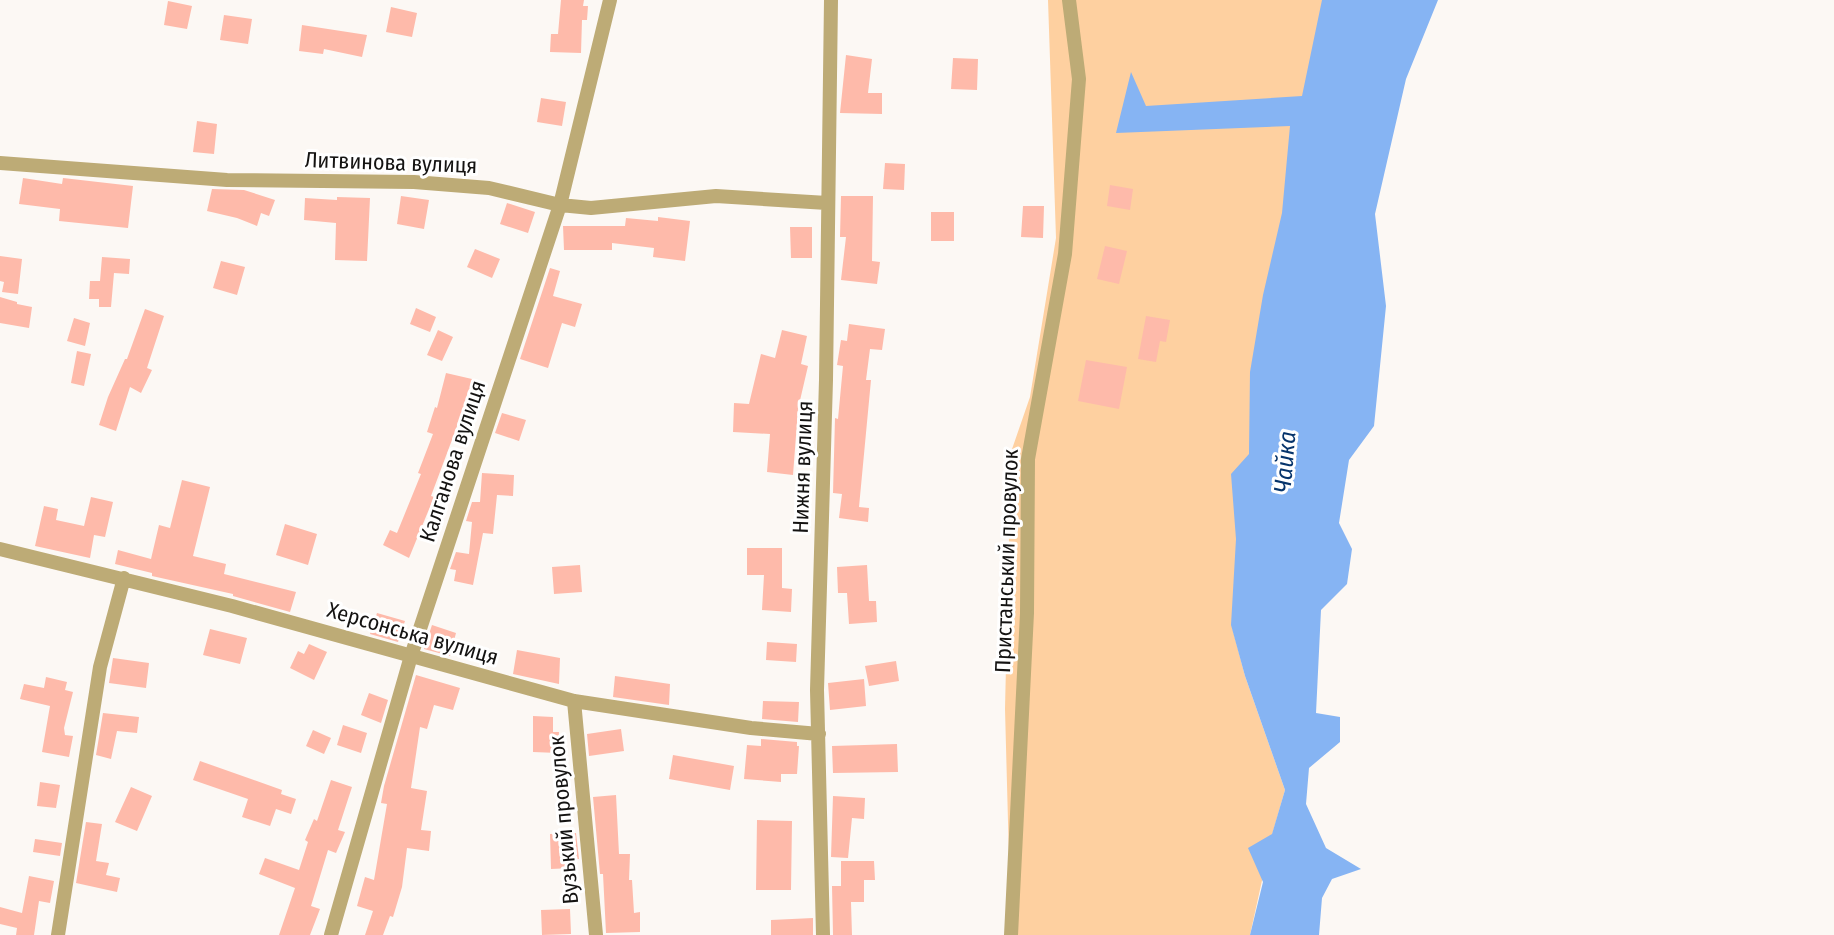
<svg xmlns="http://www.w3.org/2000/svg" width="1834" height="935" font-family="'Fira Sans Condensed',sans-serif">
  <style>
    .green { fill: #fed0a0 }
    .water { fill: #86b4f3 }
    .building { fill: #febaaa }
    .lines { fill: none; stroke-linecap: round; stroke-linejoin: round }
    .minor { stroke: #bdab76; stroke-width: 14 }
    .labels { text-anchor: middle; stroke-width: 6; stroke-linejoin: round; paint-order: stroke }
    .street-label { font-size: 22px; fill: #141312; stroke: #fff }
    .water-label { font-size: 24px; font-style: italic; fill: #06346b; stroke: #fff }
  </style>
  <rect width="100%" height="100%" fill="#fcf8f4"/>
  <path class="green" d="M1048,0h337l-153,627 13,49 40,114 -13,45 -22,100h-239l-6,-226 6,-257 19,-55 26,-159z"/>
  <path class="water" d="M1322,0h116l-32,79 -31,135 11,92 -12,120 -25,34 -10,63 13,26 -5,35 -26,26 -5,103 24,4v25l-31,26 -3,36 20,44 35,21 -29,10 -10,19 -3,37h-69l13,-53 -15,-34 24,-14 13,-44 -40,-114 -14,-51 5,-86 -5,-65 18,-20 1,-82 13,-77 19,-82 8,-87 -174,7 15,-61 15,34 156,-10z"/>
  <path class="building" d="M561,0h23l-1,6h5l-1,14h-5l-1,33 -31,-1 1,-18h7z
    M168,1l24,5 -5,23 -23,-4z
    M391,7l26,6 -5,24 -26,-5z
    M224,15l28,4 -4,25 -28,-4z
    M302,25l65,10 -5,22 -38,-8 -1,5 -24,-3z
    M846,55l26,4 -4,34h14v21l-42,-1z
    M953,58l25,1 -1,31 -26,-1z
    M541,98l25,4 -4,24 -25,-4z
    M197,121l20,3 -3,30 -21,-2z
    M885,163l20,1 -1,26 -21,-1z
    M23,178l39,6 1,-6 70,8 -5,42 -69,-7 1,-12 -41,-5z
    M1110,185l23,4 -3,21 -23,-4z
    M212,189l32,1 31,10 -6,16 -8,-3 -4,13 -20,-8 -30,-7z
    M401,196l28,4 -5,29 -27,-5z
    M841,196h32l-1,65 8,1 -3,22 -36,-4 5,-43h-6z
    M337,197l33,1 -3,63 -32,-1 1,-37 -32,-3 1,-22 32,2z
    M507,203l28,9 -7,21 -28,-9z
    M1023,206h21l-1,32 -22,-1z
    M931,212h23v29h-23z
    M658,217l32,4 -5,40 -32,-4 1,-9 -42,-5v7h-48l-1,-24h62l1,-8 32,3z
    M790,227h22v31h-21z
    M1105,246l22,5 -8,33 -22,-5z
    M475,249l25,10 -8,19 -25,-11z
    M0,256l22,3 -4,35 -16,-2 2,-10 -4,-1z
    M102,257l28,2 -1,15 -15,-1 -3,34h-12v-8h-10l1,-18h10z
    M221,261l24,6 -8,28 -24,-7z
    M550,268l10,3 -7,25 29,8 -7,23 -13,-4 -14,45 -28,-9z
    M0,297l17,5v2l15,3 -3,21 -29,-5z
    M416,308l20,9 -6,15 -20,-8z
    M145,309l19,7 -17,52 5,2 -11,23 -11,-6 -14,44 -17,-6 9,-28 17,-38h2z
    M1146,316l24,4 -4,22 -6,-1 -4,21 -18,-3z
    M74,318l16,5 -5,23 -18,-5z
    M849,324l36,5 -3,21 -12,-1 -4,31h5l-12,127 10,1 -1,14 -29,-4 3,-24 -9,-1 2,-75 3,1 5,-53 -6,-1 4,-25 6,1z
    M438,330l15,7 -11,24 -15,-6z
    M782,330l25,6 -6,28 7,2 -10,43 -5,66 -26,-3 3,-38 -37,-2 1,-29 15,1 12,-50 14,4z
    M77,351l14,3 -7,32 -13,-3z
    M1086,360l41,7 -8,42 -41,-8z
    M446,373l26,6 -7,26 -34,91 3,1 -25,61 -26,-13 7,-15 7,3 24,-59 -3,-1 15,-39 -6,-2 8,-25 2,1z
    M502,413l24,7 -7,21 -24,-8z
    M482,473l32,2 -1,21 -16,-1 -4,39 -10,-1 -10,52 -19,-4 2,-11 -6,-1 6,-17 13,2 3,-32 -6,-1 6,-19h8z
    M182,480l28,7 -17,69 33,8 -2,10 72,18 -6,20 -57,-16v-2l-81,-18v-3l-37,-9 3,-14 33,9 8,-34 11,3z
    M91,497l22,5 -8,35 -11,-2 -4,23 -55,-12 9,-40 14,3 -2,11 28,6z
    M285,524l32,10 -9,31 -32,-10z
    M747,548h35v40l10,1 -1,23 -29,-2 2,-35h-17z
    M580,565l2,27 -28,2 -2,-27z
    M867,565l2,36h7l1,21 -28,2 -2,-31h-9l-1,-26z
    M377,613l28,8 -7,21 -28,-8z
    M432,625l24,8 -6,23 -26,-7z
    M210,629l37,9 -7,26 -37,-9z
    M767,642l30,2 -1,18 -30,-2z
    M309,644l18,8 -13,28 -24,-12 8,-17 6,3z
    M517,650l43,8 -1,26 -46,-10z
    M113,658l36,5 -3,25 -37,-5z
    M896,661l3,20 -30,5 -4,-20z
    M416,675l44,13 -7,22 -19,-5 -7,24 -7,-2 -9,61 16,3 -6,39 10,1 -2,20 -22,-3 -5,39 -9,30 -3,-1 -7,19h-18l8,-24 -16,-5 8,-29 9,3 13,-76 -6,-1 3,-17z
    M615,676l55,8 -1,21 -56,-8z
    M46,677l21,5 -2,8 8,2 -9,36 1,7 8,1 -4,21 -27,-5 8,-46 -30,-7 4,-15 20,4z
    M864,679l2,27 -36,4 -2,-27z
    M369,693l19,7 -7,23 -20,-8z
    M763,701l36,1 -1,20 -36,-3z
    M103,713l36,4 -2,16 -20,-2 -6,28 -15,-4z
    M533,716l20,1v15h6l-1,21 -25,-1z
    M343,725l24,8 -6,20 -24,-8z
    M621,729l3,22 -35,5 -2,-22z
    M313,730l18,8 -7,16 -18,-8z
    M761,739l36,3v4h2l-2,28h-16v8l-37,-3 3,-34 14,1z
    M897,744l1,28 -65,1 -1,-27z
    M673,755l61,11 -4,24 -61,-11z
    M200,761l82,29 -1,4 15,5 -5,15 -15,-5 -6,17 -28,-9 6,-18 -55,-19z
    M331,780l21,7 -14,43 7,2 -9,21 -8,-3 -17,56 9,3 -10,26h-31l16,-47 -36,-14 6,-16 34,12 9,-28 -3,-2 9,-21 3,2z
    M40,782l20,3 -4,23 -19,-2z
    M131,787l21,9 -15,35 -22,-9z
    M616,795l3,59h11l-1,26h3l2,33 6,-1v20l-34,1 -3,-59h-3l-7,-77z
    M833,796l32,2 -1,21 -12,-1 -4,40 -17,-1z
    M757,820l35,1 -1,69h-35z
    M86,822l16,2 -6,37 13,2 -3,12 14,3 -3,14 -41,-9z
    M576,833l3,26h-8l1,9 -21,1 -1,-35z
    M35,839l27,4 -2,13 -27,-4z
    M841,861h33l1,19h-11v22h-13l1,33h-19l-1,-49h9z
    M29,876l25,5 -4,22 -11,-2 -5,34h-18l1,-7 -17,-4v-17l22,6z
    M570,909l1,25 -29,1 -1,-25z
    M813,918v17h-42v-15z"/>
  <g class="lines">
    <path class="minor" d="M0,163l227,17 187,2 75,6 71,17 31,3 125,-12 111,7
      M0,549l232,57 342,95 177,27 68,6
      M574,701l22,234
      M58,935l42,-268 24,-89
      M331,935l80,-279 149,-451 50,-205
      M823,935l-6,-245 9,-310 5,-380
      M1011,935l16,-322 1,-154 37,-205 14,-175 -10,-79"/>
  </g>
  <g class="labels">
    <g class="street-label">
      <text transform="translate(391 162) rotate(2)" y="8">Литвинова вулиця</text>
      <text transform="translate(452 461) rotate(-72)" y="8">Калганова вулиця</text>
      <text transform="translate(802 467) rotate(-88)" y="8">Нижня вулиця</text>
      <text transform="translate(1006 561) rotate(-88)" y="8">Пристанський провулок</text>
      <text transform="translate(413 633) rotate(16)" y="8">Херсонська вулиця</text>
      <text transform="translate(563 820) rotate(-95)" y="8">Вузький провулок</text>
    </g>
    <g class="water-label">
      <text transform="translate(1285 462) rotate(-85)" y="8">Чайка</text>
    </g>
  </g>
</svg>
